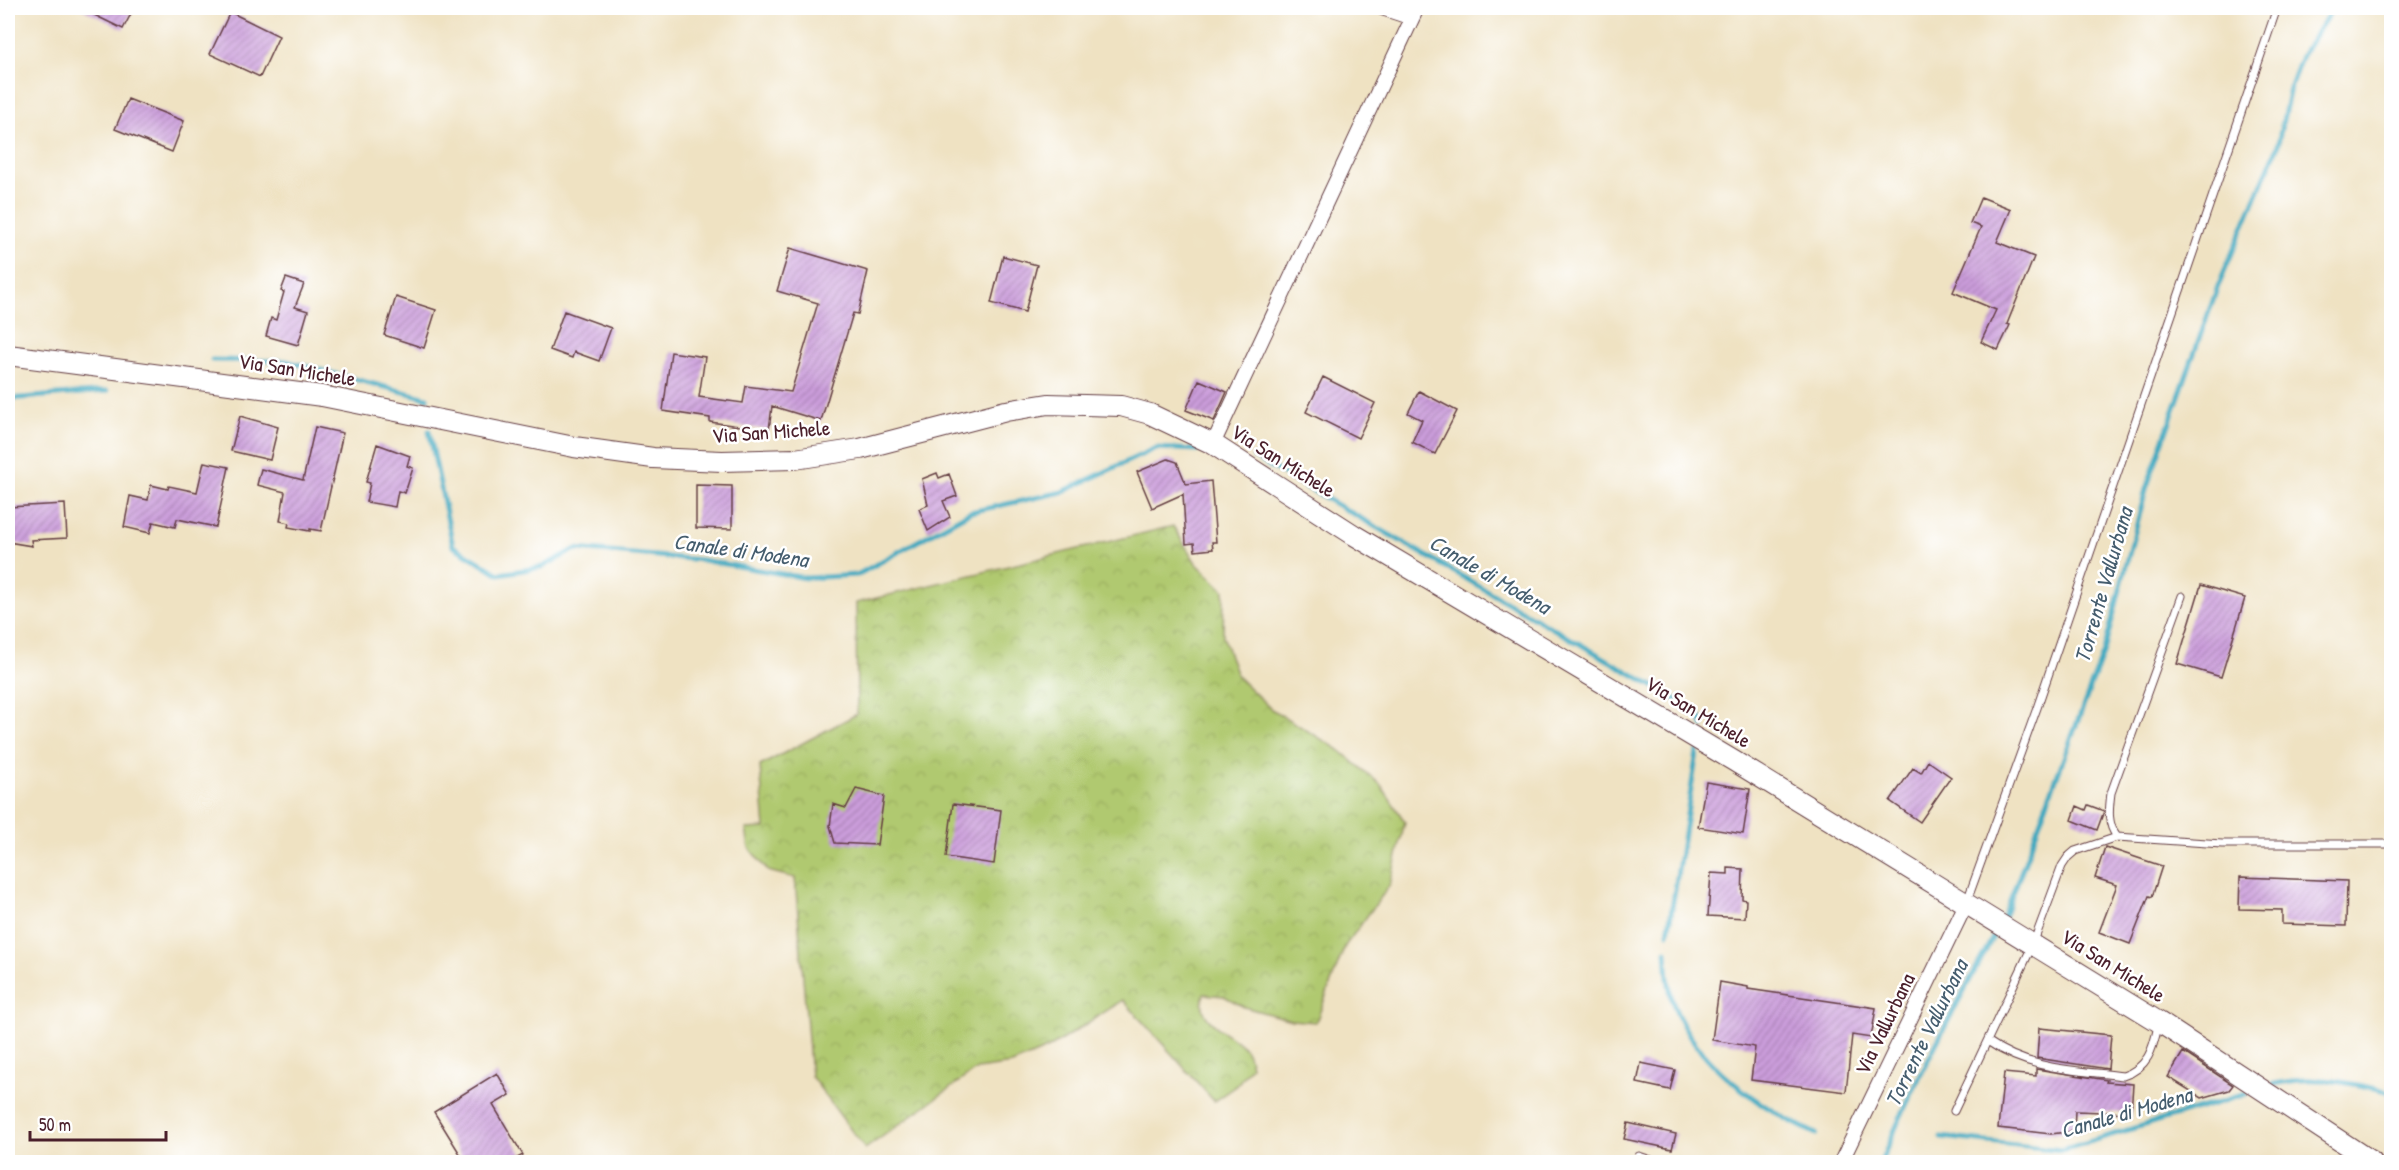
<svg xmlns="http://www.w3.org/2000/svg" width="2399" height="1170" font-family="'Patrick Hand',sans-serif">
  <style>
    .park { fill: url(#park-crowns); stroke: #7d744d; stroke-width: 1.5 }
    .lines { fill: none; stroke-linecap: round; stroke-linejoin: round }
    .stream { stroke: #3ea8bf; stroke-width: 5 }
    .building { fill: url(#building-hatch) }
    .lane-casing { stroke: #633c42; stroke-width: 9 }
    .street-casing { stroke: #633c42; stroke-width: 16 }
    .secondary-casing { stroke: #633c42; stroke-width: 22 }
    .lane { stroke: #fff; stroke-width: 7 }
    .street { stroke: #fff; stroke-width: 14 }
    .secondary { stroke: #fff; stroke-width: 20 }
    .labels { text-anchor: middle; stroke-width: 5; stroke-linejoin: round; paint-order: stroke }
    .street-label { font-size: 21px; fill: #4a1f2b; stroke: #fff }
    .water-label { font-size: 22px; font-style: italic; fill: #455d6e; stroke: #fff }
  </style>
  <defs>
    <pattern id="park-crowns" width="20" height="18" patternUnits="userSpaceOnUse" patternTransform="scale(1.5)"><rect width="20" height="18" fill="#b0c96f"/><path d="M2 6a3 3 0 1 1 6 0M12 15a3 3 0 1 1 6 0" fill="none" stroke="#99ac60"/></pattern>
    <pattern id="building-hatch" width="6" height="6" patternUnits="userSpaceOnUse" patternTransform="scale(1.5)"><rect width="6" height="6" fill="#cb9ddb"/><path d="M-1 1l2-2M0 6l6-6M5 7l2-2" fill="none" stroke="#a77fb2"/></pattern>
  </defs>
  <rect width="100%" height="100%" fill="#fff"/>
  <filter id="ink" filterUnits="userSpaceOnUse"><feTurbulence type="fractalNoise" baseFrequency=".0167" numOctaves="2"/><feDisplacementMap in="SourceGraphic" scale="12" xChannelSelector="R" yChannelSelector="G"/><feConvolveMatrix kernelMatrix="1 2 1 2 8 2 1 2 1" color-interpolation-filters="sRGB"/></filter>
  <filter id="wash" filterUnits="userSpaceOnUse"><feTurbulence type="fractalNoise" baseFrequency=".008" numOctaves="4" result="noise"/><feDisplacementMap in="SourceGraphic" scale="24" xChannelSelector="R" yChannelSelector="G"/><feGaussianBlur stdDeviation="1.35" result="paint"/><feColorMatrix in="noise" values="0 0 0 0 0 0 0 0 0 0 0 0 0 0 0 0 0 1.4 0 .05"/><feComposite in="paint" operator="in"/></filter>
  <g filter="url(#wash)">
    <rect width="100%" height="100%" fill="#efe2c2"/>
    <path class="park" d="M1173,526l23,37 28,27 -1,46 14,40 34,33 67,40 43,36 24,37 -15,63 -45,61 -29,76 -25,-2 -47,-13 -20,-11 -20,-2c-9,30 25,36 40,54 4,4 6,13 7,18l-14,19 -23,16 -91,-101 -74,48 -37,16 -35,5 -112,80 -54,-73 -16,-198 -27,-7 -19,-23 -3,-19 19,-1 -5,-62 97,-52 -1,-111z"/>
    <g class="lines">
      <path class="stream" d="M212,360l74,1 141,37
        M8,399l99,-8
        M429,431l24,115 46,28 43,-7 34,-18 126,11 104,18 51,-3 113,-63 92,-20 94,-44 41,2
        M1254,457l439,252 6,5 4,12
        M2003,920l101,-269 42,-162 72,-203 59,-138 13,-60 13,-35 30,-45
        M1668,933l29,-181
        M1666,951c1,18 2,37 8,55 22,58 88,103 142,128
        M2274,1084c44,-10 75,-1 118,8
        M1941,1137l121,13 184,-56
        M1881,1162c33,-80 75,-157 117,-234"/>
    </g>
    <g id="blocks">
      <path class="building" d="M80,8h54l-11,21z
        M230,12l49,24 -19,41 -50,-23z
        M128,99l56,22 -12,31 -57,-23z
        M1981,197l30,12 -14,33 37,15 -27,67 3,1 -12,25 -17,-8 15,-32 -43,-18 28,-65 -11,-4z
        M790,248l78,23 -10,43 -5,-1 -32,108 -49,-15 -3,24 -59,-8v-4l-47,-7 8,-59 34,5 -6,40 44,6 3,-17 45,6 27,-89 -41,-12z
        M1003,256l34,9 -12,47 -34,-9z
        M286,278l18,6 -9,23 13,4 -10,34 -32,-9 5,-18 5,2 8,-28 -3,-1z
        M396,297l40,13 -12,38 -40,-13z
        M564,311l47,17 -12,33 -25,-9 -2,6 -22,-8z
        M1323,377l52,26 -17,35 -52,-26z
        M1199,380l28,12 -13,29 -28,-11z
        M1419,391l38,20 -22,43 -23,-12 10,-22 -14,-7z
        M240,416l38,11 -8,33 -39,-9z
        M315,427l28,6 -22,98 -11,-2v2l-22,-4 1,-4 -9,-2 5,-29 -28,-7 4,-16 42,11z
        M377,444l33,12 -3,10 6,2 -8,25 -7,-2 -3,16 -29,-5 4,-19 -4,-1z
        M1168,459l9,3 9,22 25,-3 5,61h-4l1,7 -18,2 -1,-8 -8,1 -3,-50 -31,14 -15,-36z
        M204,462l25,5 -13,60 -39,-8 -2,8 -22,-5 -3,11 -26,-6 6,-31 18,4 3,-15 17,4 1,-3 28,6z
        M937,473l2,5 10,-4 8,22 -14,5 7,16 -22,14 -9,-22 9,-4 -6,-26z
        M696,485l36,1v43l-36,-1z
        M65,504l2,34 -36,2 1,6 -24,-4v-35z
        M2201,585l44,13 -24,79 -44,-13z
        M1928,761l23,16 -31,45 -30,-21 23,-33 8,5z
        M1706,782l44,7 -7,45 -45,-7z
        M856,789l28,7 -7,49 -42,-2 -5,-17 3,-22 13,4z
        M953,804l48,6 -7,54 -48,-7z
        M2088,805l16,6 -7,19 -25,-10 5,-14 9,4z
        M2105,847l57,19 -10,31 -3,-1 -19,48 -31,-12 18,-47 -22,-7z
        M1728,868l15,1 -1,30 4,1 -1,18 -37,-2 3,-43 17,1z
        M2240,877l107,4 -1,45 -64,-2v-14l-43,-1z
        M1720,982l28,5v2l128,19 -5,30 -19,-3 -6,57 -95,-12 4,-33 -43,-7z
        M2039,1028l72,7 -3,34 -71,-11z
        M2183,1052l50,33 -4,5 -27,8 -34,-21z
        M1641,1063l34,7 -5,20 -33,-7z
        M2036,1069l71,11 -1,2 27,2 -2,29 -56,-2 -1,20 -23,3 -53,-6 6,-55 32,3z
        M497,1073l13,22 -17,10 30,50 -13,7h-45l-31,-50z
        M1628,1123l48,11 -4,15 -48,-10z"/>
    </g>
  </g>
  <g filter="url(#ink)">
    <use href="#blocks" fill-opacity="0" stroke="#633c42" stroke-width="1.5"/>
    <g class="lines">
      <defs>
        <path id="lane" d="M2117,837c-10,-13 -8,-28 -6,-44l71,-197
          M1967,901l70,-193 240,-700
          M1989,1042c40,28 86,28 134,34 25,-8 30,-27 35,-50
          M1954,1111l79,-167 29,-78 6,-9 7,-6 42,-14 105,7h170
          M1639,1156l18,6"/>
        <path id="street" d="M1382,8l30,10
          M1213,444l204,-436
          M1841,1162l125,-258"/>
        <path id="secondary" d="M8,355l314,41 252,51 79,11 69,3 73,-2 65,-10 146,-38 42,-7 73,2 29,8 63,30 141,91 380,226 425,261 213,140"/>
      </defs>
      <use href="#lane" class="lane-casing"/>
      <use href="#street" class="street-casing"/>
      <use href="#secondary" class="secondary-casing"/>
      <use href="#lane" class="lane"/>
      <use href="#street" class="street"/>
      <use href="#secondary" class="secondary"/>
    </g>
  </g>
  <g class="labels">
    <g class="street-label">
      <text transform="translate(297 370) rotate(9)" y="7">Via San Michele</text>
      <text transform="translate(771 432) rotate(-4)" y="7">Via San Michele</text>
      <text transform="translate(1283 461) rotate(32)" y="7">Via San Michele</text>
      <text transform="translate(1698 712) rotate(31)" y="7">Via San Michele</text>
      <text transform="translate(2113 966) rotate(32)" y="7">Via San Michele</text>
      <text transform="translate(1885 1024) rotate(-64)" y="7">Via Vallurbana</text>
    </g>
    <g class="water-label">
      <text transform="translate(741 550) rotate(8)" y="8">Canale di Modena</text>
      <text transform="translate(1490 574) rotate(30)" y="8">Canale di Modena</text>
      <text transform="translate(2103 585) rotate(-74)" y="8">Torrente Vallurbana</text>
      <text transform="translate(1926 1033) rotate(-64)" y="8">Torrente Vallurbana</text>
      <text transform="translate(2126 1112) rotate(-16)" y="8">Canale di Modena</text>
    </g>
  </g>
  <rect width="2399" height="1170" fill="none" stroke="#fff" stroke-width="30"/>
  <path d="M30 1131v9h136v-9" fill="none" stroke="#4a1f2b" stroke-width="3"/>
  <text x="39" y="1131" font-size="18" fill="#4a1f2b" stroke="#ffffff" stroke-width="4.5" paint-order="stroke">50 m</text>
</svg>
